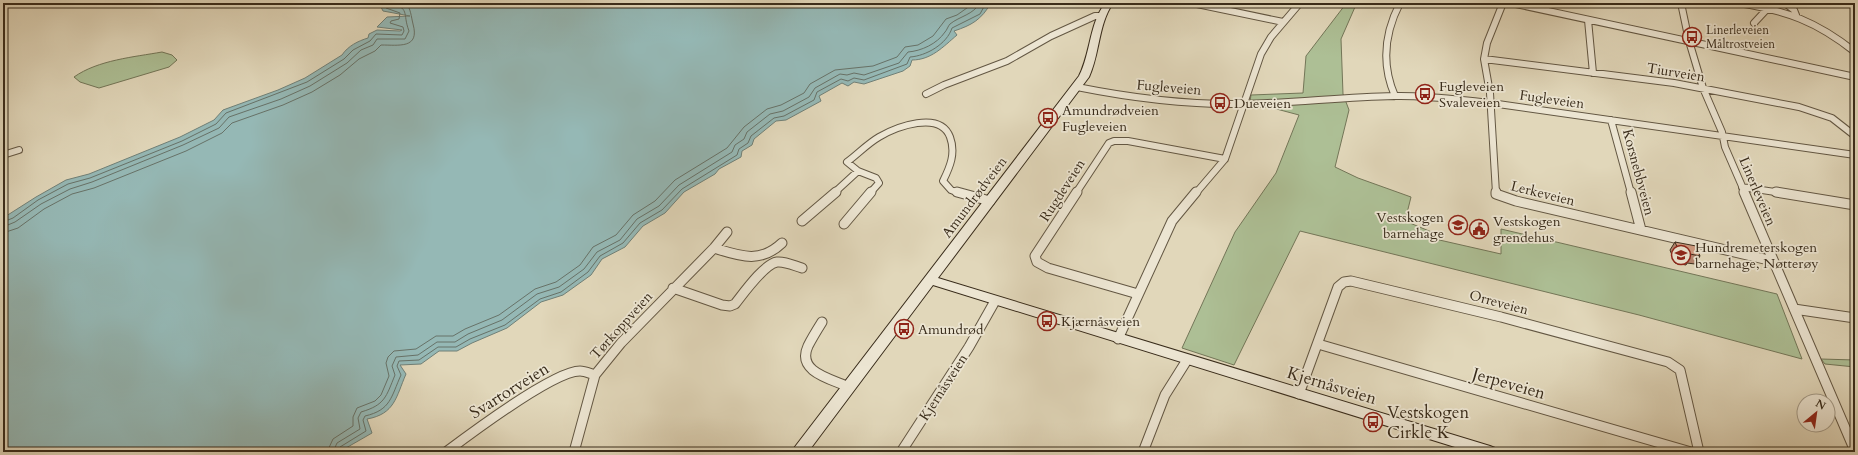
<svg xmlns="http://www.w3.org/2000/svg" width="1858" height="455" font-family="Cardo,serif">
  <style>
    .green { fill: #adbf95; stroke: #737658 }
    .water { fill: #95b8b5; stroke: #708077 }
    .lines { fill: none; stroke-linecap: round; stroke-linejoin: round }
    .shore { stroke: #677268; stroke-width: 1 }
    .minor-far1-casing { stroke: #635743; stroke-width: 8 }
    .minor-casing { stroke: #635743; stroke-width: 11 }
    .secondary-casing { stroke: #392c1b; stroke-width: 2 }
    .minor-far1 { stroke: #ece5d2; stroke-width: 6 }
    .minor { stroke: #ece5d2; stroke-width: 9 }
    .secondary { fill: #ece5d2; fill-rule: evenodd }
    .wall { fill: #b58670; stroke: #392c1b }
    .building { fill: #d29c82; stroke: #392c1b }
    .labels { text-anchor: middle; stroke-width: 3.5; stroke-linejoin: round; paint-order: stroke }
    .far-poi-label { font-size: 12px; fill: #392c1b; stroke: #ece5d2; text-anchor: start }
    .street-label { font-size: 14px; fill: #392c1b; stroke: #ece5d2 }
    .poi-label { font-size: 14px; fill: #392c1b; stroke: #ece5d2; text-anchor: start }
    .near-street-label { font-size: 17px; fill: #392c1b; stroke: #ece5d2 }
    .near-poi-label { font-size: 17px; fill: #392c1b; stroke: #ece5d2; text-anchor: start }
  </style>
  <rect width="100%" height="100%" fill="#e1d7ba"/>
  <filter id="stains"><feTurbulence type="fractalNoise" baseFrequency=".005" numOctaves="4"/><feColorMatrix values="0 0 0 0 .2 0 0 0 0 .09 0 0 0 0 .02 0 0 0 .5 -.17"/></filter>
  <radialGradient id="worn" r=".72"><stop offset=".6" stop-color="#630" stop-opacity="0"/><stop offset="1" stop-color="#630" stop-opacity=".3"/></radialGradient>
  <path class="green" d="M1345,5l10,2 -14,32 2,55 6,16 -14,57 23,11 53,19 -6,24 29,12 1,6 66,15v-25l276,65 25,65 -163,-44 -339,-84 -66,134 -52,-17 53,-116 41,-59 23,-58 -30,-8 -20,1 2,-13 52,-2 3,-37z
    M162,52l10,3 5,5 -8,7 -70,21 -19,-6 -6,-5c24,-17 60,-20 88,-25z
    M1821,359l34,1v7l-30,-3z"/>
  <path class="water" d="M379,3h612c-10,17 -19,22 -37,28l3,4c-14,12 -26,25 -45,25l-2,6 -7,5 -39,13 -10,-2 -6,4 -6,-3 -23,13 2,5 -35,19 -10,1 -22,18 -2,6 -10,6 -1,6 -22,12 -4,5 -31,18 -19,21 -22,13 -18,21 -23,12 -11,16 -28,20 -22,7 -34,26 -35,15 -15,8h-18l-18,13 -21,1 6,9c-10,23 -11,40 -39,45l5,14 -33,19h-336v-234l33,-21 30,-17 23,-6 91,-37 34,-17 9,-10 55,-20 27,-12 37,-23c6,-9 16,-14 26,-17l1,-4 8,-4 23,1 2,-1 -25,-3 10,-10 23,-1 -27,-5z"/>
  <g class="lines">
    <path class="shore" d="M3,222l10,-4 25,-18 30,-16 22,-6 92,-37 34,-17 10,-11 81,-31 37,-23 9,-9 17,-9 6,-7 26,1 2,-4 -1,-4 -13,-4 1,-2 8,-2 1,-6 -14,-5 -2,-5
      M3,227l12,-5 26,-18 29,-15 22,-7 91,-37 36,-17 10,-11 52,-18 29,-13 37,-23 14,-13 12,-5 4,-6h28l4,-8c-7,-18 2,-23 -20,-28
      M3,233l15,-5 26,-19 28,-15 22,-6 92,-37 36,-18 10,-10 51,-18 29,-13 28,-17 19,-16 16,-8 6,-6c18,0 39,4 32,-21 -2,-8 -2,-15 -7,-21
      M327,452l6,-13 20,-13v-9l4,-9 18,-7 6,-6 8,-19 -3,-13 2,-6 6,-6 22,-2 20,-13h17l12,-7 34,-14 36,-26 21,-7 24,-17 13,-18 23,-12 17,-20 22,-14 20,-21 52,-32 17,-21 23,-18 14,-4 23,-12 6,-9 25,-14 38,-4 24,-9 8,-10 13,-2 15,-9 13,-17 11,-4 17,-12
      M333,452l4,-9 23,-14 -2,-11 3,-6c24,-7 25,-15 34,-37l-3,-9 4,-9 22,-2 19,-13h18l13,-8 34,-14 35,-26 22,-7 25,-18 13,-17 23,-12 17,-21 22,-13 20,-21 53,-33 3,-7 9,-6 3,-7 23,-18 13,-3 26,-14 6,-9 25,-14 7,1 7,-2 10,2 35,-12 9,-11c13,-1 29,-8 37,-20 2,-2 3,-6 5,-8 10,-8 23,-9 30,-21
      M338,452l2,-5 26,-16 -3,-11 2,-4c26,-6 26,-19 36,-41l-4,-9 2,-5 20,-1 19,-13h18l14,-8 35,-14 35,-26 21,-7 27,-20 12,-16 23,-13 17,-20 22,-13 20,-21 55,-34 2,-6 9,-6 3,-7 23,-18 10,-2 30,-16 3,-8 24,-13 7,2 6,-3 10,2 43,-16 3,-7c16,-1 37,-13 42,-29l28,-14 6,-11"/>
    <defs>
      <path id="minor-far1" d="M1511,3l344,74
        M1681,3l8,38 14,47 19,44 3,15 20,46
        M1739,3c48,8 77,18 116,49
        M1785,3l9,7 2,5
        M1197,4l86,18
        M1588,20l5,53
        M1754,23l14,-15
        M1484,59l190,24 125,24 33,11 23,18
        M1077,87c55,11 110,18 166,17 50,-1 101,-7 151,-8 33,-1 65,4 97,7l364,52
        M926,94l18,-9 63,-24 44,-25 44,-20h5
        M1395,96c-14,-32 -11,-62 5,-93
        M1611,120l20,73
        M3,155l16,-5
        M1742,187l40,6
        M834,193l24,-22
        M870,193l9,-10 -3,-5 -18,-7 -11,-9c11,-8 20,-18 32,-25 17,-10 61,-27 71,0 6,16 0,30 -7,44l8,9 8,3
        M1076,193l33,-50 5,-2h14l97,18
        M1196,193l29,-34 36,-105 10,-17 29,-34
        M1496,193l-6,-100 -6,-34 3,-16 16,-40"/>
      <path id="minor" d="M957,192l33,9
        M1077,192l-42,64 2,6 11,6 90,26
        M1496,192v2l20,7 257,60
        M1631,192l10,38
        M1744,192l111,259
        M1776,192l79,13
        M802,221l34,-29
        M844,224l27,-32
        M714,248c26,8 46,16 68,-5
        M673,288l49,17 8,1 5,-2c8,-10 29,-40 42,-42 8,-1 18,4 25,6
        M1794,309l61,9
        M822,322c-5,8 -10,16 -14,24 -12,26 23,33 41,41
        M1118,339l54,-118 24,-29
        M1318,344l373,108
        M1299,394l39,-107 6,-5 7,-1 150,36 167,45 12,8 19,82
        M446,452c24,-18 108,-81 134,-81 5,0 11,3 15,4
        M574,452l21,-77 26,-32 93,-95 13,-16
        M901,452l68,-105 26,-46
        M1143,452l22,-57 22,-35"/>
      <path id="secondary" d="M1105,3h8c-15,22 -13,50 -24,74l-151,201 552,168 5,2 3,4h-27l-538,-167 -125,167h-17l288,-376c12,-24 10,-51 26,-73z"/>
    </defs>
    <use href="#minor-far1" class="minor-far1-casing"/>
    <use href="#minor" class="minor-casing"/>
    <use href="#secondary" class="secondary-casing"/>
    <use href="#minor-far1" class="minor-far1"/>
    <use href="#minor" class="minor"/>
    <use href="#secondary" class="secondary"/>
  </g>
  <path class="wall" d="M1675,242l25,14 -5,8 -8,-1 -1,2 -11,-2 -5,-13z"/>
  <path class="building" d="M1675,242l21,4 4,10 -10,-2v2l-10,-2z"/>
  <defs>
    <symbol id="bus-ring" viewBox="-11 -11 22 22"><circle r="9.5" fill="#ece5d2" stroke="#8f2418" stroke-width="1.5"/><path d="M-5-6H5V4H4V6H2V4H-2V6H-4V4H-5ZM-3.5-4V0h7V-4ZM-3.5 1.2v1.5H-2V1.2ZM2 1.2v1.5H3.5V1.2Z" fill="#8f2418"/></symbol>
    <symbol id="school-ring" viewBox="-11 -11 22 22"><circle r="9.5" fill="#ece5d2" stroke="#8f2418" stroke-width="1.5"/><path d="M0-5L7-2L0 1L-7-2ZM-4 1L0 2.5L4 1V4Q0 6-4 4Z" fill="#8f2418"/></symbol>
    <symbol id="civic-ring" viewBox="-11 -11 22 22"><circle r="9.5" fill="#ece5d2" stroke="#8f2418" stroke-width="1.5"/><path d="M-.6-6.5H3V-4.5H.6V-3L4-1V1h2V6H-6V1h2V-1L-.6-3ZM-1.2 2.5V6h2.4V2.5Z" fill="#8f2418"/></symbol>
  </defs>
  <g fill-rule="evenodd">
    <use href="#bus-ring" x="1681" y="26" width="22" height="22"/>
    <use href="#bus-ring" x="1414" y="83" width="22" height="22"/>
    <use href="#bus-ring" x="1209" y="92" width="22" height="22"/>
    <use href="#bus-ring" x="1037" y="107" width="22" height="22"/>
    <use href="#school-ring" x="1447" y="214" width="22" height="22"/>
    <use href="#civic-ring" x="1468" y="218" width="22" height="22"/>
    <use href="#school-ring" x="1670" y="244" width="22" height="22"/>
    <use href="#bus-ring" x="1036" y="310" width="22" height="22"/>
    <use href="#bus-ring" x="893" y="318" width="22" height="22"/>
    <use href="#bus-ring" x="1362" y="411" width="22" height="22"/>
  </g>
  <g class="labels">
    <g class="far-poi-label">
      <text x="1706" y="34">Linerleveien<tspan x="1706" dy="14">Måltrostveien</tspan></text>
    </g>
    <g class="street-label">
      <text transform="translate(1676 72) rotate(9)" y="5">Tiurveien</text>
      <text transform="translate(1169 87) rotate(5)" y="5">Fugleveien</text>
      <text transform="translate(1552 99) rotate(8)" y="5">Fugleveien</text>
      <text transform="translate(1639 172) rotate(75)" y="5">Korsnebbveien</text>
      <text transform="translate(1062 190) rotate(-57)" y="5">Rugdeveien</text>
      <text transform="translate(1758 191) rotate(67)" y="5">Linerleveien</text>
      <text transform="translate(1543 193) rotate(14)" y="5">Lerkeveien</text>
      <text transform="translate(974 197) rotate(-53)" y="5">Amundrødveien</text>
      <text transform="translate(1499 302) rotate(15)" y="5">Orreveien</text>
      <text transform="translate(621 325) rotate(-48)" y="5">Tørkoppveien</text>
      <text transform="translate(943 387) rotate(-57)" y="5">Kjernåsveien</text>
    </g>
    <g class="poi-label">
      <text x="1439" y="91">Fugleveien<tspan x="1439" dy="16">Svaleveien</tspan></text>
      <text x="1234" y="108">Dueveien</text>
      <text x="1062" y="115">Amundrødveien<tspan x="1062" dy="16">Fugleveien</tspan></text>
      <text x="1444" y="222" text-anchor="end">Vestskogen<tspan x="1444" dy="16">barnehage</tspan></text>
      <text x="1493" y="226">Vestskogen<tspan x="1493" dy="16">grendehus</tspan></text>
      <text x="1695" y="252">Hundremeterskogen<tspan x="1695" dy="16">barnehage, Nøtterøy</tspan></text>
      <text x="1061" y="326">Kjærnåsveien</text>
      <text x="918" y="334">Amundrød</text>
    </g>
    <g class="near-street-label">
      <text transform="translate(1509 383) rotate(16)" y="6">Jerpeveien</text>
      <text transform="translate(1332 385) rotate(17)" y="6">Kjernåsveien</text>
      <text transform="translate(509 390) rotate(-32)" y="6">Svartorveien</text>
    </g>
    <g class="near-poi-label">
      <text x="1387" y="418">Vestskogen<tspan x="1387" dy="20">Cirkle K</tspan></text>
    </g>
  </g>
  <rect width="1858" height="455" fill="none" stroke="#e1d7ba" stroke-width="16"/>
  <rect x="4" y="4" width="1850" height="447" fill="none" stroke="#392c1b" stroke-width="2"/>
  <rect x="8" y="8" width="1842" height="439" fill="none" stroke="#392c1b"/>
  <g transform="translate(1816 413) rotate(29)"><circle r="19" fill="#ece5d2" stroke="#a49b89"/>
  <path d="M0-3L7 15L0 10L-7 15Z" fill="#8f2418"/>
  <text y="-6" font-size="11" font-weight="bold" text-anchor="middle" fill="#392c1b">N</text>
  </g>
  <rect width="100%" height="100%" filter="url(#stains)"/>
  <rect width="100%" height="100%" fill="url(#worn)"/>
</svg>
